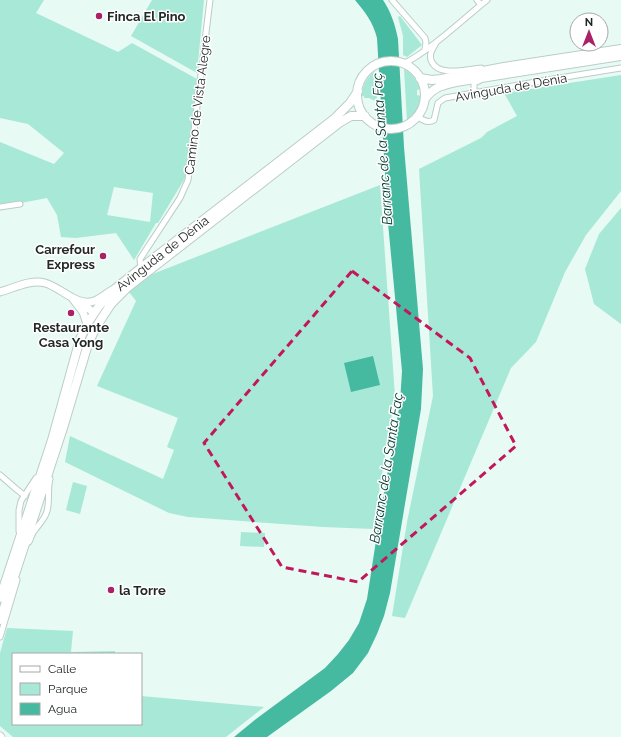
<svg xmlns="http://www.w3.org/2000/svg" width="621" height="737" font-family="Raleway,sans-serif">
  <style>
    .green { fill: #a8e8d6; fill-rule: evenodd }
    .water { fill: #46baa0 }
    .lines { fill: none; stroke-linecap: round; stroke-linejoin: round }
    .minor-casing { stroke: #bbcdc8; stroke-width: 7 }
    .secondary-casing { stroke: #bbcdc8; stroke-width: 9 }
    .primary-casing { stroke: #bbcdc8; stroke-width: 10 }
    .minor { stroke: #fff; stroke-width: 5 }
    .secondary { stroke: #fff; stroke-width: 7 }
    .primary { stroke: #fff; stroke-width: 8 }
    .marked { fill: none; stroke: #c2185b; stroke-width: 3; stroke-dasharray: 8 5; stroke-linejoin: round }
    .poi-dot { fill: #a92166; stroke: #fff; stroke-width: 1.5 }
    .labels { text-anchor: middle; stroke-width: 3; stroke-linejoin: round; paint-order: stroke }
    .poi-label { font-size: 13px; font-weight: bold; fill: #212826; stroke: #fff; text-anchor: start }
    .street-label { font-size: 13px; fill: #212826; stroke: #fff }
    .water-label { font-size: 14px; font-style: italic; fill: #01382d; stroke: #fff }
  </style>
  <rect width="100%" height="100%" fill="#e7faf4"/>
  <path class="green" d="M0,0h44l-8,13 82,39 14,-9 65,36 -12,99 -27,45h-2l-22,37 -18,-27 -40,5 -15,-1 -4,-22 -10,-17 -47,9v-65l54,22 10,-11 -36,-29 -28,-6zM114,187l39,6 -3,29 -43,-7z
    M152,0h52l-7,73 -66,-37z
    M400,16l22,29 -15,12 -4,-2v-19l-5,-19z
    M404,69c8,4 13,11 16,20l-3,1v5l4,1c-1,10 -5,19 -14,25z
    M375,71l2,31 -8,-4h-5v-2h-2c0,-11 5,-19 13,-25z
    M621,75v116l-35,44 -21,37 -29,70 -25,26 -106,250 -13,-2 15,-94 26,-126 -14,-227 62,-31 6,-6 30,-16 -13,-23z
    M380,185l15,211 -22,133 -50,-2 -135,-10 -19,-4 -104,-51 5,-26 93,43 11,-29 -7,-3 11,-29 -81,-32 39,-85 -7,-9 16,-15z
    M621,208v116l-27,-20 -9,-35 14,-35z
    M73,482l14,4 -7,28 -14,-4z
    M241,532l24,1 -1,14 -24,-1z
    M7,628l66,3 -2,21 44,-1v3h-102v70h128v-28l123,11 -38,30h-213l-13,-11v-73z"/>
  <path class="water" d="M355,0h28c8,12 12,24 15,39l6,108 19,222 -2,40 -31,184 -6,23 -7,18 -9,19 -15,20 -22,18 -64,46h-33l22,-18 69,-51 13,-14 11,-14 10,-17 8,-24 12,-78 21,-118 2,-32 -14,-148 -11,-185c-4,-16 -12,-26 -22,-38z
    M373,356l7,29 -29,7 -7,-29z"/>
  <g class="lines">
    <defs>
      <path id="minor" d="M392,0l33,38 1,5 -1,6
        M477,0l4,5
        M436,43c-3,5 -7,10 -5,17 6,18 37,9 50,8
        M403,64c28,-14 59,-44 84,-64
        M474,92v-9l5,-2
        M418,116c4,5 11,7 16,4l4,-17 7,-5 102,-18 74,-12
        M0,207l20,-3
        M141,268l-1,-9 2,-3 38,-58 8,-18 22,-180
        M0,475l15,13 10,8
        M19,531v-21l2,-9 15,-23
        M29,542c2,-4 3,-9 6,-12 4,-6 10,-11 12,-19 3,-10 0,-21 3,-32
        M0,637l17,-57"/>
      <path id="secondary" d="M0,292c14,-4 31,-13 45,-9 15,4 29,21 45,19 9,-1 16,-9 24,-13
        M73,299l10,13 4,12
        M79,301l15,12
        M0,736l1,1"/>
      <path id="primary" d="M357 95a34 34 0 1 1 68 0a34 34 0 1 1-68 0Z
        M420,78l12,2 9,-1 63,-12 117,-18
        M425,99c8,-12 18,-14 31,-17l165,-26
        M0,598l52,-158 28,-101 7,-15 12,-18 17,-18 25,-20 193,-149 16,-16 8,-12
        M0,620l63,-192 25,-84 8,-17 15,-23 17,-17 211,-164 12,-7h14"/>
    </defs>
    <use href="#minor" class="minor-casing"/>
    <use href="#secondary" class="secondary-casing"/>
    <use href="#primary" class="primary-casing"/>
    <use href="#minor" class="minor"/>
    <use href="#secondary" class="secondary"/>
    <use href="#primary" class="primary"/>
  </g>
  <path class="marked" d="M352,271l118,87 46,88 -158,136 -76,-15 -78,-124z"/>
  <g class="poi-dot">
    <circle cx="99" cy="16" r="4"/>
    <circle cx="103" cy="256" r="4"/>
    <circle cx="71" cy="313" r="4"/>
    <circle cx="111" cy="590" r="4"/>
  </g>
  <g class="labels">
    <g class="poi-label">
      <text x="107" y="21">Finca El Pino</text>
      <text x="95" y="254" text-anchor="end">Carrefour<tspan x="95" dy="15">Express</tspan></text>
      <text x="71" y="332" text-anchor="middle">Restaurante<tspan x="71" dy="15">Casa Yong</tspan></text>
      <text x="119" y="595">la Torre</text>
    </g>
    <g class="street-label">
      <text transform="translate(511 87) rotate(-10)" y="5">Avinguda de Dénia</text>
      <text transform="translate(197 105) rotate(-83)" y="5">Camino de Vista Alegre</text>
      <text transform="translate(162 253) rotate(-38)" y="5">Avinguda de Dénia</text>
    </g>
    <g class="water-label">
      <text transform="translate(382 149) rotate(-94)" y="5">Barranc de la Santa Faç</text>
      <text transform="translate(386 468) rotate(-81)" y="5">Barranc de la Santa Faç</text>
    </g>
  </g>
  <rect x="12" y="653" width="130" height="72" fill="#ffffff" stroke="#a6a9a8"/>
  <rect x="20" y="666" width="20" height="6" fill="#ffffff" stroke="#a6a9a8"/>
  <text x="48" y="673" font-size="12" fill="#212826">Calle</text>
  <rect x="20" y="683" width="20" height="12" fill="#a8e8d6" stroke="#a6a9a8"/>
  <text x="48" y="693" font-size="12" fill="#212826">Parque</text>
  <rect x="20" y="703" width="20" height="12" fill="#46baa0" stroke="#a6a9a8"/>
  <text x="48" y="713" font-size="12" fill="#212826">Agua</text>
  <g transform="translate(589 32)"><circle r="19" fill="#ffffff" stroke="#a6a9a8"/>
  <path d="M0-3L7 15L0 10L-7 15Z" fill="#a92166"/>
  <text y="-6" font-size="11" font-weight="bold" text-anchor="middle" fill="#212826">N</text>
  </g>
</svg>
